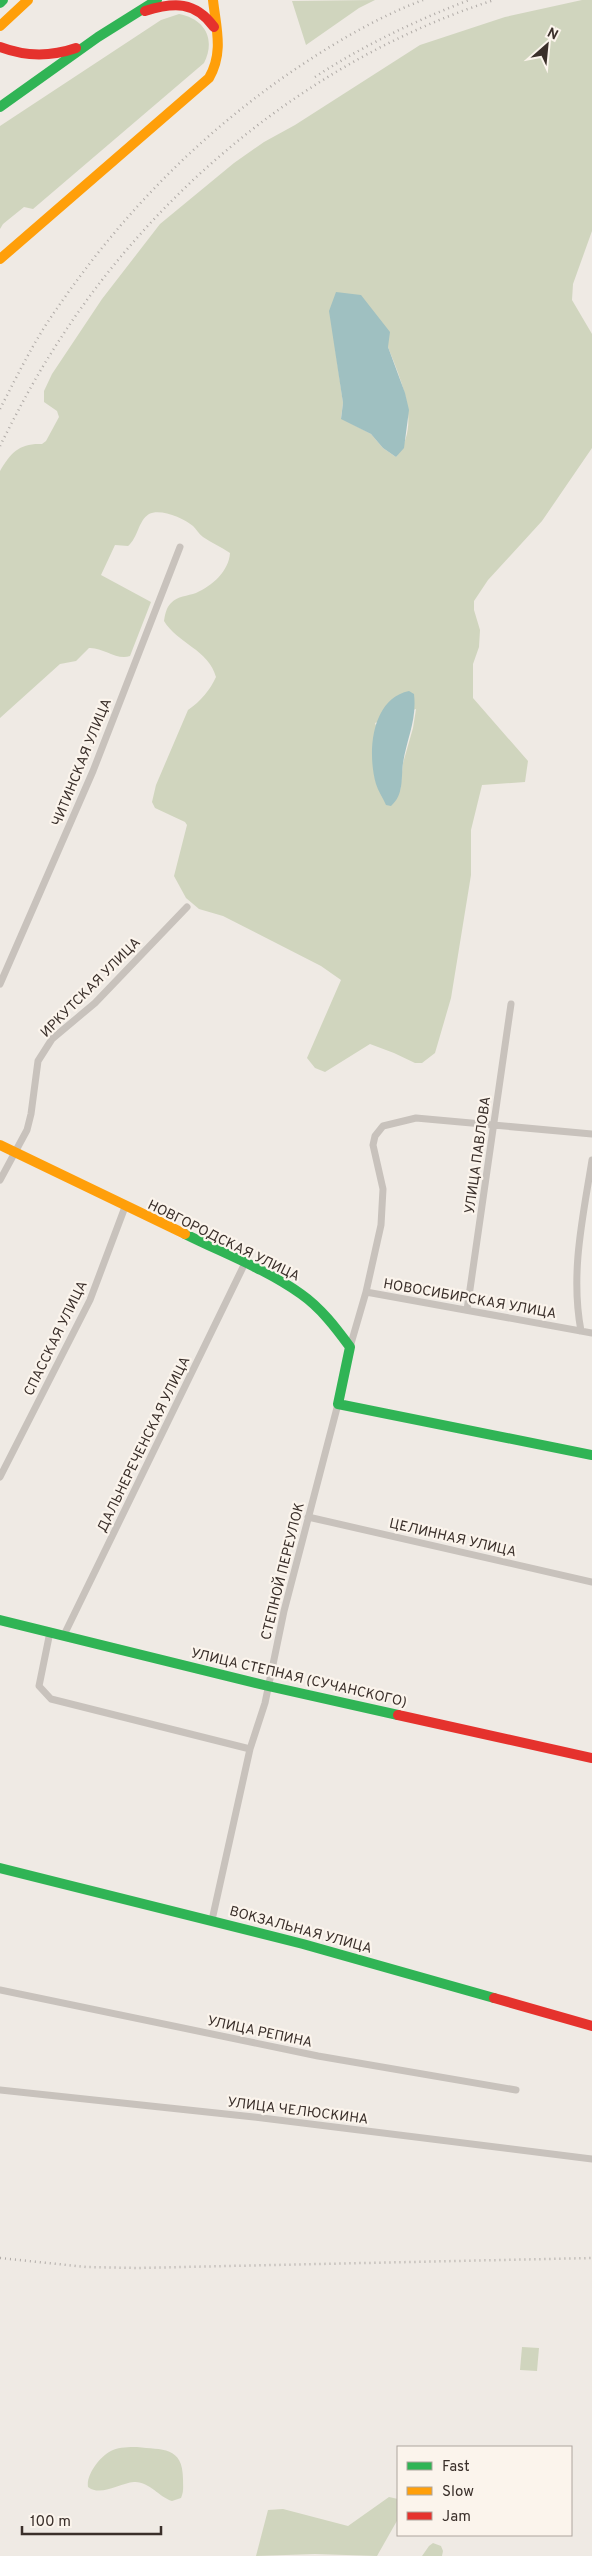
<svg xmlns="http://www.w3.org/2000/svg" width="592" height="2556" font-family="Overpass,sans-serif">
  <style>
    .green { fill: #d0d5be; fill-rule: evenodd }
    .water { fill: #9fc0c1 }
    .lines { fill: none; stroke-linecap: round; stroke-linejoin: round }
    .street { stroke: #c8c2bc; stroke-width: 7 }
    .fast { stroke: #30b455; stroke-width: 10 }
    .slow { stroke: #ff9f0a; stroke-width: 10 }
    .jam { stroke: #e5322d; stroke-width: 10 }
    .rail { stroke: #b0aba7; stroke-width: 2.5; stroke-dasharray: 1 4; stroke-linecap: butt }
    .labels { text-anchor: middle; stroke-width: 4.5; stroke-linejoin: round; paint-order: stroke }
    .street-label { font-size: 14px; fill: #3a2f2a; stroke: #fbf4ec }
  </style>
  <rect width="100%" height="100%" fill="#efeae4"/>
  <path class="green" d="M375,0l-16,8 -53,37 -14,-44z
    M582,0h10v231l-19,53 -1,16 20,34v114l-50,73 -54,59 -14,21v9l6,20 -1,17 -6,17v34l55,63 -3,21 -43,3 -11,45v45l-20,123 -16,55 -13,10h-7l-21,-10 -24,-9 -45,28 -10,-4 -8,-10 34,-78 -20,-14 -98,-50 -24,-7 -13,-11 -12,-22 13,-51 -2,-3 -30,-14 -3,-6 4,-17 32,-75c13,-9 22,-20 28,-33 -7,-27 -39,-34 -52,-56 1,-6 2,-13 7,-18 6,-7 17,-7 25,-10 16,-7 33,-22 34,-40 -9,-6 -18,-10 -27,-16 -4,-3 -7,-8 -10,-11 -9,-8 -33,-18 -44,-12 -11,7 -11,24 -21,32l-13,-1 -14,30 50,27 -21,54c-13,5 -27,-9 -41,-8l-13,13 -16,3 -60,54v-247c11,-19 20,-28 42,-27l4,-3 13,-24 -2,-6 -13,-9v-11l8,-17 50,-75 58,-75 74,-61 30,-21 31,-17 125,-80 85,-28zM335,346l53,1c13,34 34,77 8,110l-13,-9 -12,-14 -30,-16 2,-15zM416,709l-3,19 -10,35 -3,28 -25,-68z
    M179,14c26,5 37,25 25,49l-171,146 -9,-2 -21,17 -3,5v-103l161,-106z
    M522,2347l17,1 -2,23 -17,-1z
    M137,2447c25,3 46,-1 46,32 0,7 1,12 -2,19l-9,3c-13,-4 -23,-20 -38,-19 -14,1 -33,15 -46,5 -2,-13 13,-32 25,-37 7,-3 16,-3 24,-3z
    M389,2497l9,2v20l-21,37 -62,-2 -59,2 12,-46 15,-1 65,17z
    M433,2543l8,3 2,5 -1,5h-20l7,-10z"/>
  <path class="water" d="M336,292l25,3 29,37 -2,15 17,46 4,17 -5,38 -8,9 -13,-9 -12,-14 -30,-15 2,-16 -14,-92z
    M409,691l5,3c3,26 -7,44 -11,69 -2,15 1,32 -12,43l-5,-1c-3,-7 -8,-14 -10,-21 -9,-31 -5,-85 33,-93z"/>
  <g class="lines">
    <path class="street" d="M0,984l93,-213 87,-224
      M592,1134l-176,-16 -33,8 -8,10 -2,9 10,44 -2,36 -15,67 226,41
      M0,1180l27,-50 4,-16 7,-53 14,-22 43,-36 92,-96
      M467,1310l44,-306
      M581,1331c-11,-58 2,-114 11,-171
      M350,1347l16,-55
      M0,1477l90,-177 35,-93
      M308,1517l284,65
      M50,1632l-11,54 12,13 199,50
      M64,1635l181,-372
      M212,1920l38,-171 15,-46 19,-92 54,-207
      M0,1990l318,66 198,34
      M0,2090l254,27 338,42"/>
    <path class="fast" d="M0,3l3,-3
      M0,107l98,-70 59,-37
      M185,1234c38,19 81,35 116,60 20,14 35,34 49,53l-12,57 254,51
      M0,1620l268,66 130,29
      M0,1868l303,76 191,54"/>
    <path class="slow" d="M0,26l28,-26
      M0,259l209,-181c15,-26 7,-50 4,-78
      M0,1145l185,89"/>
    <path class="jam" d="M145,11c29,-9 50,-10 69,16
      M0,47c26,10 50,10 76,1
      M398,1715l194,43
      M494,1998l98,28"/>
    <path class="rail" d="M315,77c49,-32 100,-56 154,-77
      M0,409c18,-35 35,-70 58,-102 64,-93 142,-173 236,-237 40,-27 84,-53 129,-70
      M0,446c17,-34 35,-68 55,-99 101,-160 259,-289 439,-347
      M0,2258l86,9 52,1 454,-10"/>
  </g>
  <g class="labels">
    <g class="street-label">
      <text transform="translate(81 762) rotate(-68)" y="5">ЧИТИНСКАЯ УЛИЦА</text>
      <text transform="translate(90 987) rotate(-45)" y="5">ИРКУТСКАЯ УЛИЦА</text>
      <text transform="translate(477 1155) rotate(-82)" y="5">УЛИЦА ПАВЛОВА</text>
      <text transform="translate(224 1240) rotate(26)" y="5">НОВГОРОДСКАЯ УЛИЦА</text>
      <text transform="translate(470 1298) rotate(10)" y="5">НОВОСИБИРСКАЯ УЛИЦА</text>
      <text transform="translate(55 1338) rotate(-64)" y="5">СПАССКАЯ УЛИЦА</text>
      <text transform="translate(143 1444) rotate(-64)" y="5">ДАЛЬНЕРЕЧЕНСКАЯ УЛИЦА</text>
      <text transform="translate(453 1537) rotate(13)" y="5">ЦЕЛИННАЯ УЛИЦА</text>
      <text transform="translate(282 1571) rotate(-76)" y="5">СТЕПНОЙ ПЕРЕУЛОК</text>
      <text transform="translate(299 1677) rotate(13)" y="5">УЛИЦА СТЕПНАЯ (СУЧАНСКОГО)</text>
      <text transform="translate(301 1929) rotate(15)" y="5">ВОКЗАЛЬНАЯ УЛИЦА</text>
      <text transform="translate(260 2031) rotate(12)" y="5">УЛИЦА РЕПИНА</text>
      <text transform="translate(298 2110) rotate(7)" y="5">УЛИЦА ЧЕЛЮСКИНА</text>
    </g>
  </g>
  <rect x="397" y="2446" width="175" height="90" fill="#fbf4ec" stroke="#aea59e"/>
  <rect x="407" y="2462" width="25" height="8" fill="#30b455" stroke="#aea59e"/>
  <text x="442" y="2471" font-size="15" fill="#3a2f2a">Fast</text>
  <rect x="407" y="2487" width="25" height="8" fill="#ff9f0a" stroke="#aea59e"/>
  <text x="442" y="2496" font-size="15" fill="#3a2f2a">Slow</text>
  <rect x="407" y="2512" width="25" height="8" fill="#e5322d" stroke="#aea59e"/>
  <text x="442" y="2521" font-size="15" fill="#3a2f2a">Jam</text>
  <g transform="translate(547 45) rotate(27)" stroke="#fbf4ec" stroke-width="4" paint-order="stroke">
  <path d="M0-4L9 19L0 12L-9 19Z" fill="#3a2f2a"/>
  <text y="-8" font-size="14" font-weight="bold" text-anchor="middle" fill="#3a2f2a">N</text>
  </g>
  <path d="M22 2526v8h139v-8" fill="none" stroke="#3a2f2a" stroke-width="2.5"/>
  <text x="30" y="2526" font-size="15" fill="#3a2f2a" stroke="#fbf4ec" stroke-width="4" paint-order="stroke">100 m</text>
</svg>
